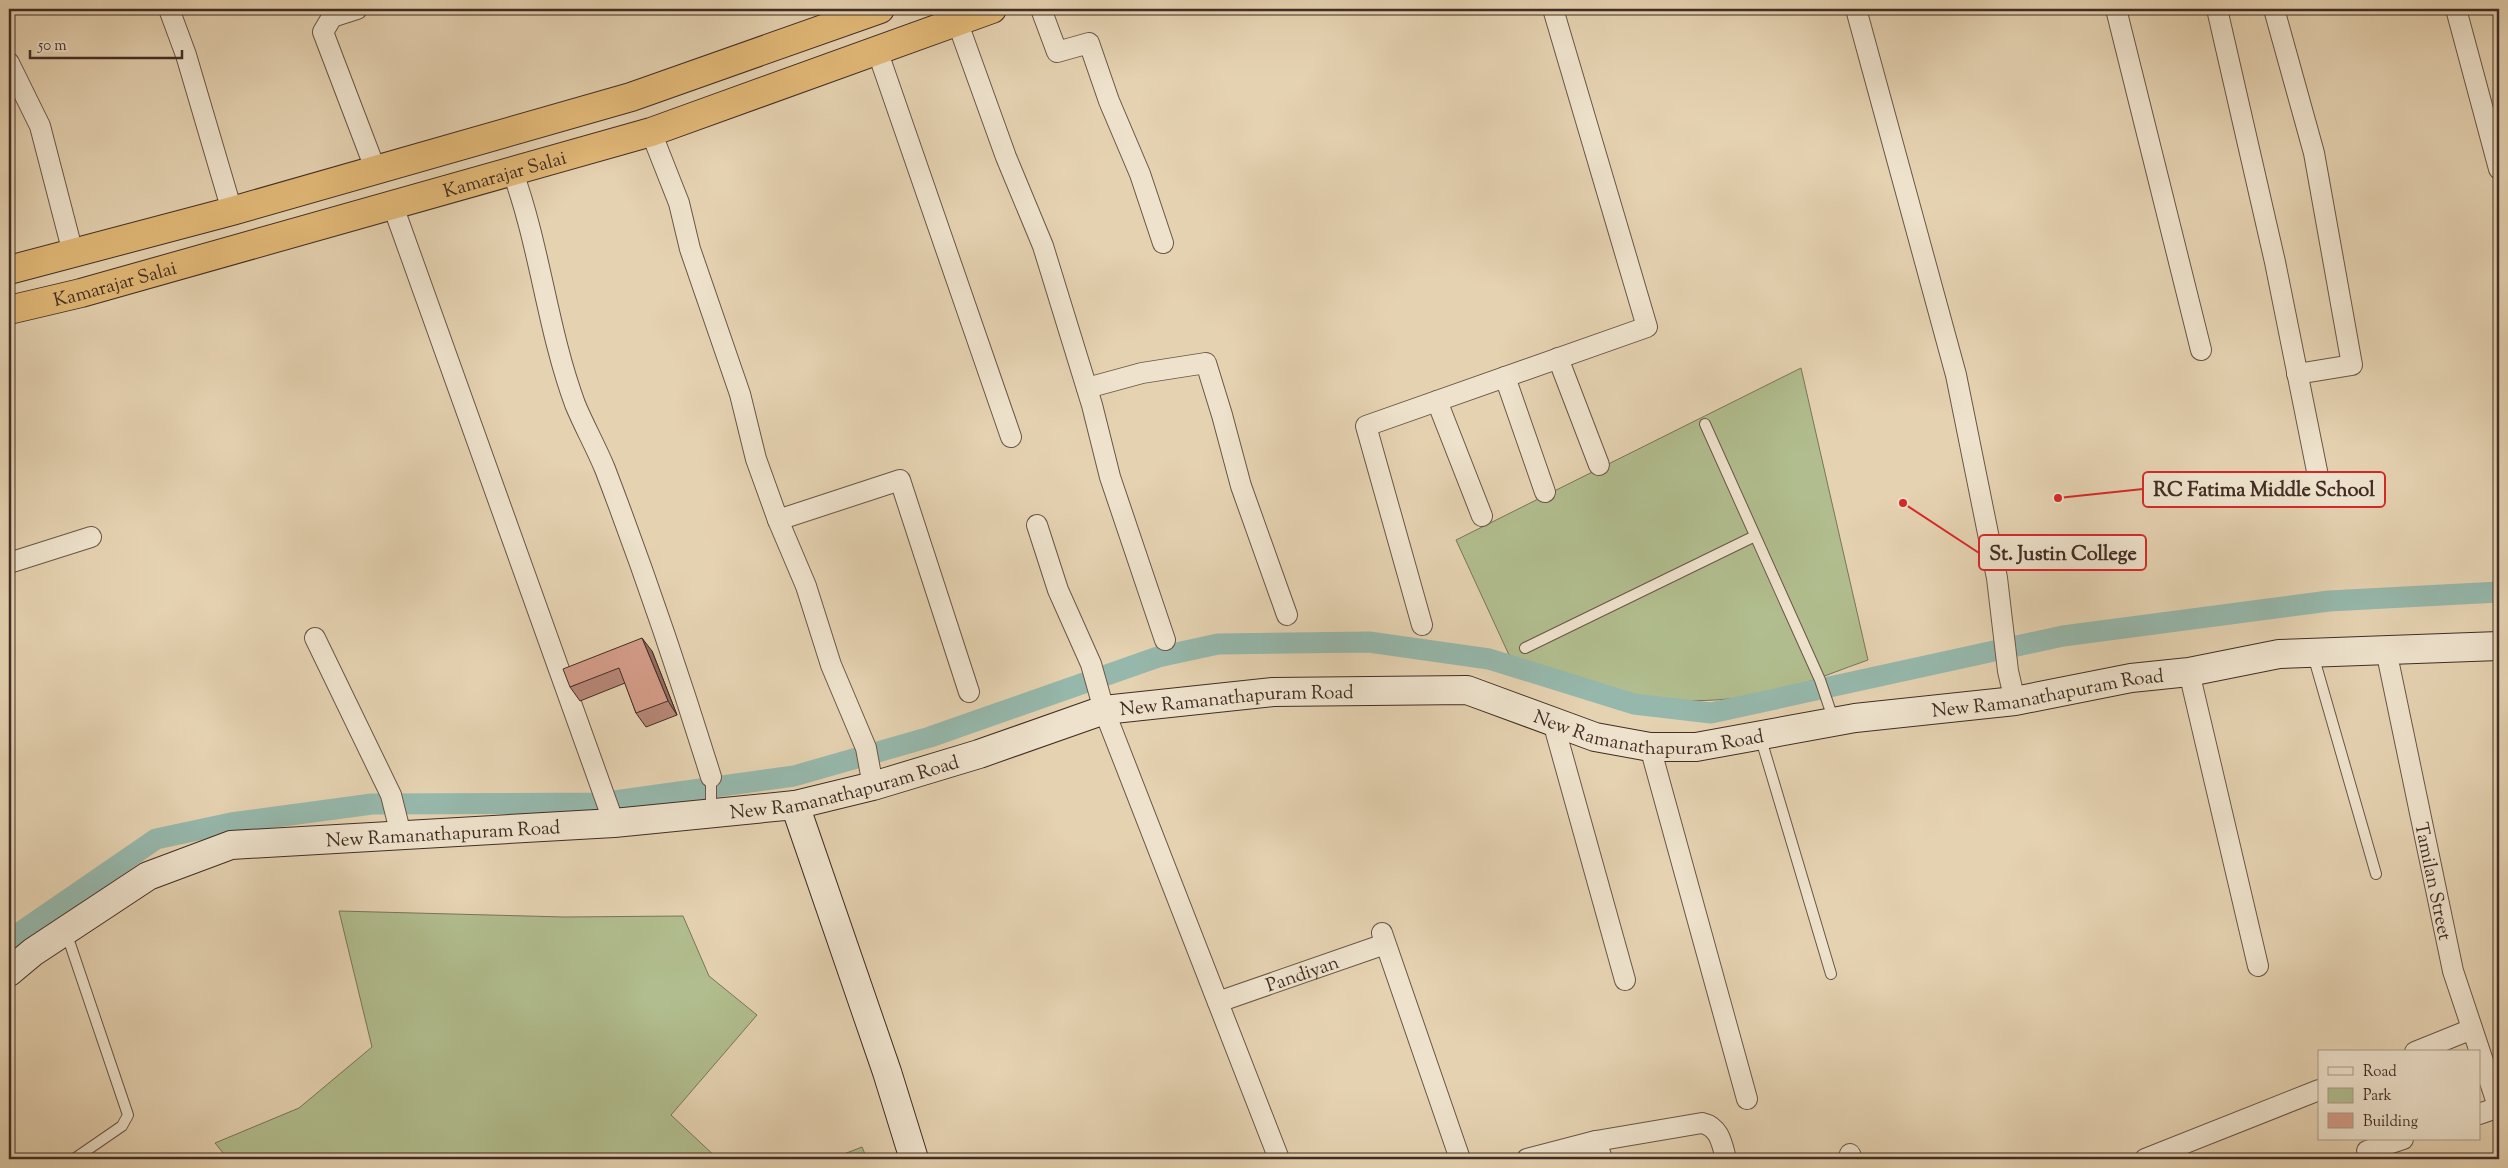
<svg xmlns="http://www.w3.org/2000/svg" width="2508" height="1168" font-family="'Sorts Mill Goudy',serif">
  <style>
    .green { fill: #b1bd8e; stroke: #797559 }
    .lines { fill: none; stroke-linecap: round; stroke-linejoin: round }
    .canal { stroke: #96b8ac; stroke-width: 21 }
    .lane-casing { stroke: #6a5647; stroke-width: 12 }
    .street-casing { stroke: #6a5647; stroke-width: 22 }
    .secondary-casing { stroke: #412d24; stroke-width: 30 }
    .highway-casing { stroke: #412d24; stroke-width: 30 }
    .lane { stroke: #eee2cc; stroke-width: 10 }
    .street { stroke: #eee2cc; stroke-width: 20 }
    .secondary { stroke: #eee2cc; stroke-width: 28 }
    .highway { stroke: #e2b978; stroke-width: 28 }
    .wall { fill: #b68676; stroke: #412d24 }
    .shaded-wall { fill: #946d60; stroke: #412d24 }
    .building { fill: #d49c89; stroke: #412d24 }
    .labels { text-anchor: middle; stroke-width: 5; stroke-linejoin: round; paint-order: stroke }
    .street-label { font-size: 19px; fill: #412d24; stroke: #eee2cc }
    .leader { fill: none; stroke: #d62828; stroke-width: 2 }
    .callout-dot { fill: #d62828; stroke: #eee2cc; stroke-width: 2 }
    .callout { fill: #eee2cc; stroke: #d62828; stroke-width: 2 }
    .callout-label { font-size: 20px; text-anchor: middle; font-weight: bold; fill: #412d24 }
  </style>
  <rect width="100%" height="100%" fill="#e5d2b1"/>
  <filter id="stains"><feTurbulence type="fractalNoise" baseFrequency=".004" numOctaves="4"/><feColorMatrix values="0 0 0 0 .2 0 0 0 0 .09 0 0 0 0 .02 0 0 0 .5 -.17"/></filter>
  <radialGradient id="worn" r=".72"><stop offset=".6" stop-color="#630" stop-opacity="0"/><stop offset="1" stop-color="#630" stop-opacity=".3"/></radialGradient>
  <path class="green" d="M1801,368l67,292c-26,9 -52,20 -79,28 -42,12 -91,15 -135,11 -43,-4 -104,-30 -145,-44l-53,-115z
    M339,911l225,6 119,-1 26,60 48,39 -86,100 47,44h-490l-13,-16 84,-35 73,-61z
    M862,1147l5,12h-36z"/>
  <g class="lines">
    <path class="canal" d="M9,940l147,-101 75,-16 141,-19 228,-1 194,-27 136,-39 228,-80 60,-13 151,-2 120,17 145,45 77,9 352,-77 266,-35 170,-9"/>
    <defs>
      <path id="lane" d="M1705,424l115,256 14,41
        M1525,648l230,-112
        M2313,655l63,219
        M1760,736l71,238
        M711,777v34
        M66,932l62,183 -6,11 -48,33"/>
      <g id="street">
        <path d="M169,9l17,46 46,156"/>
        <path d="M357,9l-25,8 -9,15 53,139"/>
        <path d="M961,9l-4,12 49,136 37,89 49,159 18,72 55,163"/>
        <path d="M1041,9l16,43 32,-9 20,58 31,73 23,69"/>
        <path d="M1856,9l100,366 41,203 11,93 7,30"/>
        <path d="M2116,9l85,341"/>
        <path d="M2217,9l58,253 43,214"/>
        <path d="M2274,9l40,144 38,212 -55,9"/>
        <path d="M2456,9l43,160"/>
        <path d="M877,50l134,387"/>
        <path d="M9,63l31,63 33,127"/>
        <path d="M651,132l28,71 11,46 50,145 16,65 22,61 28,66 25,79 35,83 7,38"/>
        <path d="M512,170c28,76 35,158 63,234 9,22 21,43 30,65 39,102 74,205 106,308"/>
        <path d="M393,206l221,617"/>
        <path d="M1558,358l41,107"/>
        <path d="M1505,377l40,115"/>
        <path d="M1087,388l55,-15 64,-10 16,52 19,71 46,129"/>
        <path d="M1437,401l45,115"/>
        <path d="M778,520l122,-40 69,212"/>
        <path d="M1037,525l21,65 33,74 13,46 175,449"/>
        <path d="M9,563l82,-26"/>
        <path d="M1422,625l-56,-199 281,-99 -94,-318"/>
        <path d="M315,638l76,157 10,40"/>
        <path id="s1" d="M2386,650l67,321 46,138"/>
        <path d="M2189,672l69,294"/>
        <path d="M1553,722l72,258"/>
        <path d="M1650,747l97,352"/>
        <path d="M1382,933l78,226"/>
        <path id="s2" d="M1218,1002l167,-58"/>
        <path d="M2415,1052l57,-23"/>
        <path d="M2479,1114l20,-7"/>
        <path d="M1596,1141l106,-18c18,4 20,21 24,36"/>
        <path d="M2367,1151l36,-12"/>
        <path d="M1850,1154l2,5"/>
        <path d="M1527,1159l69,-18 6,18"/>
        <path d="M2145,1159l174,-69"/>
      </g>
      <g id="secondary">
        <path d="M795,805l92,267 27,87"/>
        <path id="s3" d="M9,972l24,-20 115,-76 83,-31 383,-22 181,-18 78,-19 106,-32 125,-44 169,-18 194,-2 128,47 55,10h46l159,-29 160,-17 116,-23 58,-6 90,-18 220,-8"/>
      </g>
      <g id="highway">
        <path d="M9,270l223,-59 399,-114 249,-88"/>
        <path id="s4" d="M9,310l72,-17 570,-161 341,-123"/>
      </g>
    </defs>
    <use href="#lane" class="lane-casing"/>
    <use href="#street" class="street-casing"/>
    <use href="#secondary" class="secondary-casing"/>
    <use href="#highway" class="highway-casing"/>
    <use href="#lane" class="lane"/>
    <use href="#street" class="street"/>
    <use href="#secondary" class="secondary"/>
    <use href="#highway" class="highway"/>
  </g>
  <path class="wall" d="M652,651l25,64 -31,12 -10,-14 -11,-30 -45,18 -10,-14z"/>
  <path class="shaded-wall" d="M642,638l10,13 25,64 -9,-14z"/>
  <path class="building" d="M642,638l26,63 -32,12 -17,-45 -49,19 -7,-18z"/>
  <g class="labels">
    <g class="street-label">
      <text dy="7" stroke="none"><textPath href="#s4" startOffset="514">Kamarajar Salai</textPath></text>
      <text dy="7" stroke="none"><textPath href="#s4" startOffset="109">Kamarajar Salai</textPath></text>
      <text dy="7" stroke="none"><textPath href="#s3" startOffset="2105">New Ramanathapuram Road</textPath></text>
      <text dy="7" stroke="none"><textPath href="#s3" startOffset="1280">New Ramanathapuram Road</textPath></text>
      <text dy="7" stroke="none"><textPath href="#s3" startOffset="1700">New Ramanathapuram Road</textPath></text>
      <text dy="7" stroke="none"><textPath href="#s3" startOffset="875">New Ramanathapuram Road</textPath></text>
      <text dy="7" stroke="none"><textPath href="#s3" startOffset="470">New Ramanathapuram Road</textPath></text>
      <text dy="7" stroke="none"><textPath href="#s1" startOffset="236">Tamilan Street</textPath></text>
      <text dy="7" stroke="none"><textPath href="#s2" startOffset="89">Pandiyan</textPath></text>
    </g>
  </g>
  <path class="leader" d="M2058 498L2143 489M1903 503L1979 553"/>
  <g class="callout-dot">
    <circle cx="2058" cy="498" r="5"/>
    <circle cx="1903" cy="503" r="5"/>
  </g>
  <g class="callout">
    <rect x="2143" y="472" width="242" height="35" rx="5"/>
    <rect x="1979" y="535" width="167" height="35" rx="5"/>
  </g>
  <g class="callout-label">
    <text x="2264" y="496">RC Fatima Middle School</text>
    <text x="2063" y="560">St. Justin College</text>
  </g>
  <rect width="2508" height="1168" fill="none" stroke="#e5d2b1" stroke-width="30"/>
  <rect x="10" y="10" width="2488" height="1148" fill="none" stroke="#412d24" stroke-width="2.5"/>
  <rect x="15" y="15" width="2478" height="1138" fill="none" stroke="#412d24"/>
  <rect x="2318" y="1050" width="162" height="90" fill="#eee2cc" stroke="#a99a89"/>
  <rect x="2328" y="1067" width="25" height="8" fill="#eee2cc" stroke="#a99a89"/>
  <text x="2363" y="1076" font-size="15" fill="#412d24">Road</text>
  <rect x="2328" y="1088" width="25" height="15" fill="#b1bd8e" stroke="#a99a89"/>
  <text x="2363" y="1100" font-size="15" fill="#412d24">Park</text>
  <rect x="2328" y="1113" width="25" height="15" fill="#d49c89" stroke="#a99a89"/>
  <text x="2363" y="1126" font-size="15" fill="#412d24">Building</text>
  <path d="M30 50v8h152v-8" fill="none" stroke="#412d24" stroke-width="2.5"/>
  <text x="38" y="50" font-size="15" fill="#412d24" stroke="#eee2cc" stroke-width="4" paint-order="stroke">50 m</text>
  <rect width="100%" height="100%" filter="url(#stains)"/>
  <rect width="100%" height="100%" fill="url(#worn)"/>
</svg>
